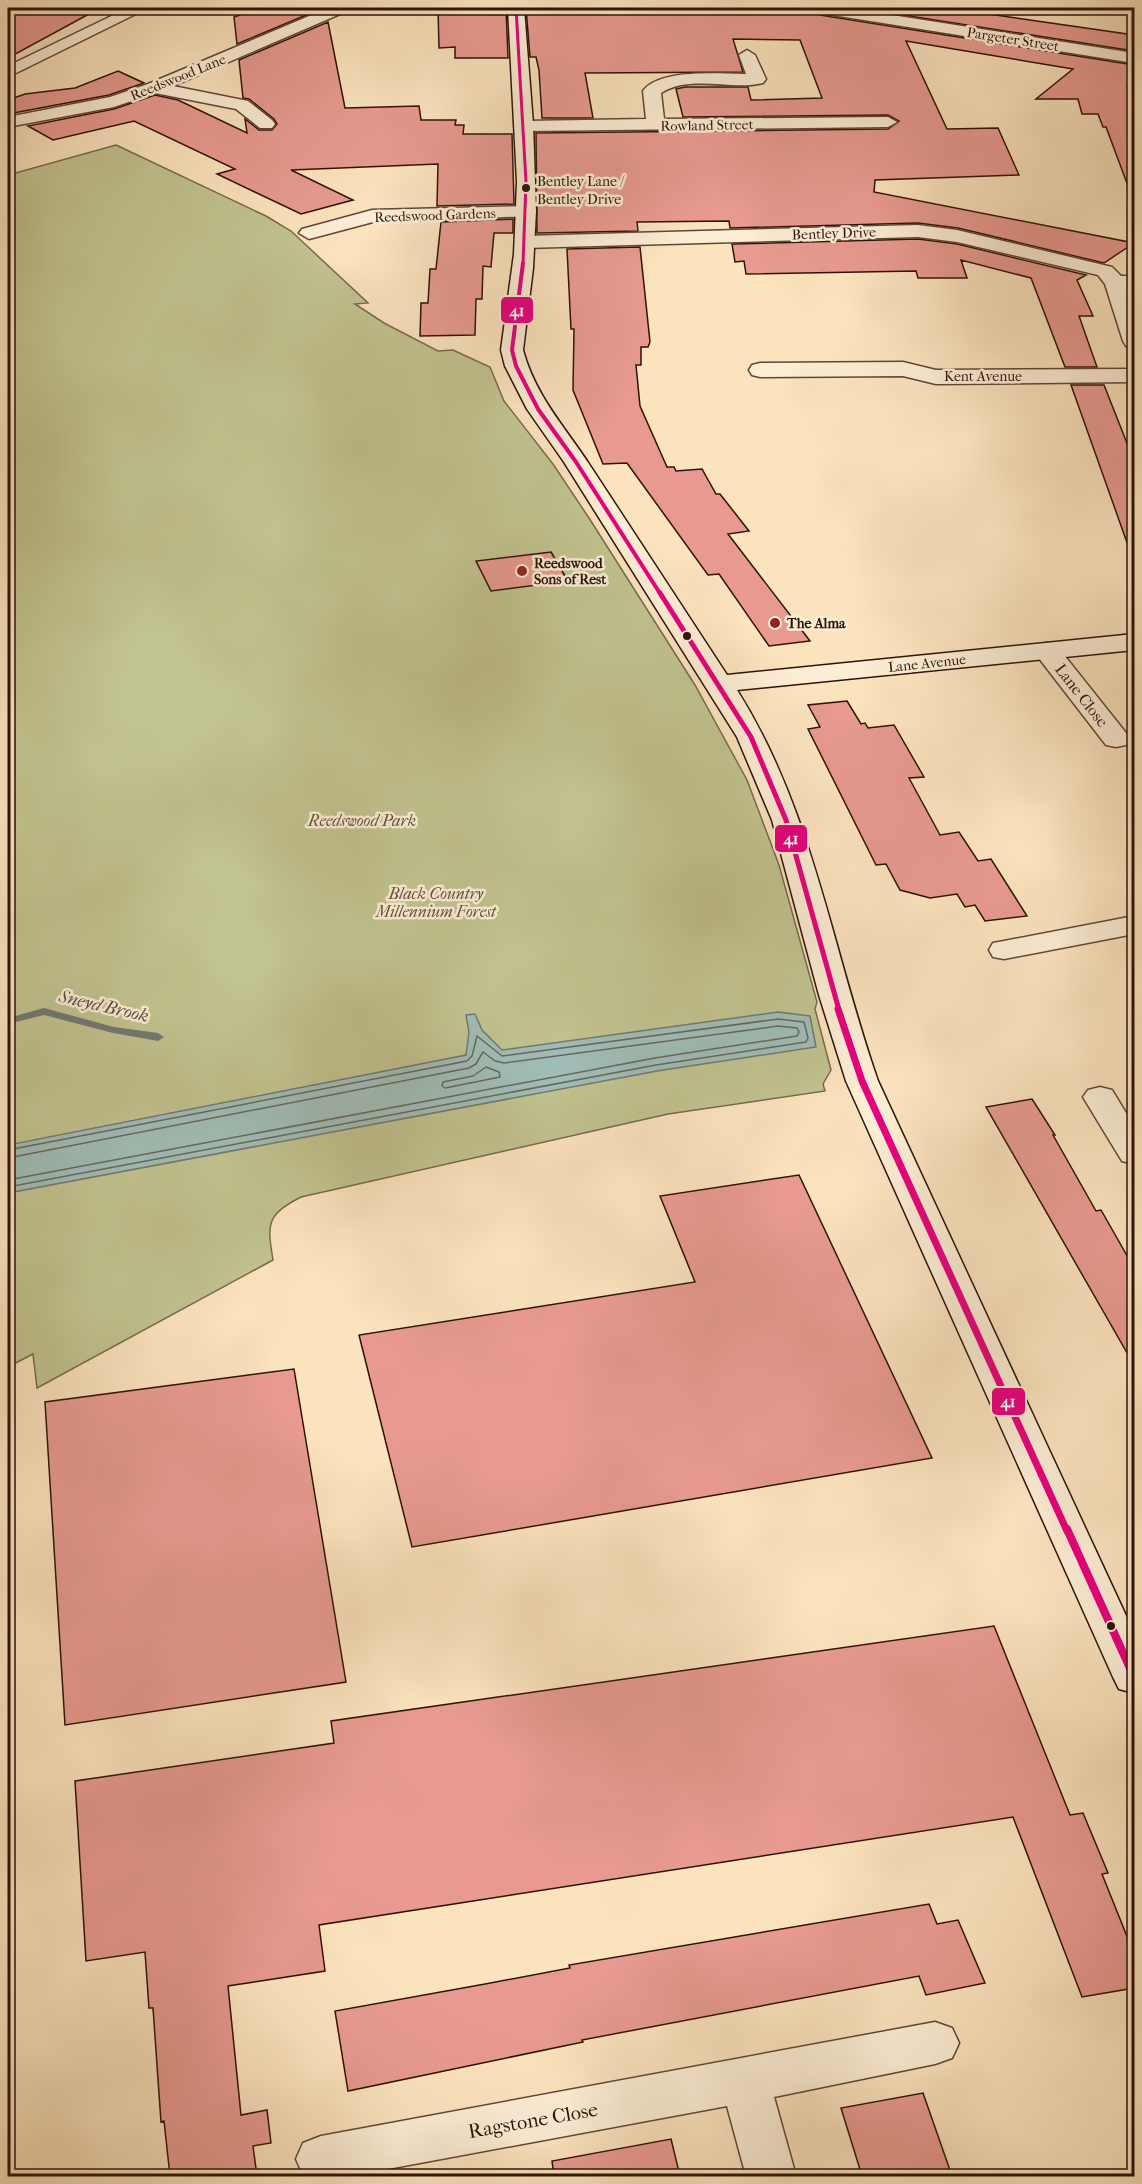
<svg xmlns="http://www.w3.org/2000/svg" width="1142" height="2184" font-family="'IM FELL French Canon',serif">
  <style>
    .green { fill: #c1c390; stroke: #776a4c; stroke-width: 1.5 }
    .water { fill: #a0bdb7; stroke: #727971; stroke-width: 1.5 }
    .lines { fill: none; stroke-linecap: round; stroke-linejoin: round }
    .shore { stroke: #666860; stroke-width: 1.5 }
    .stream { fill: #727971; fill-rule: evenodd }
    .building { fill: #e89a90; stroke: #2d1208; stroke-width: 1.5 }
    .street-casing { stroke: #604636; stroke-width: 3 }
    .secondary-casing { stroke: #2d1208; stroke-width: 3 }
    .street { fill: #fcedd5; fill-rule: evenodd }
    .secondary { fill: #fcedd5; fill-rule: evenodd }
    .bus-1-far4-casing { stroke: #fcedd5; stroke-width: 5 }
    .bus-1-far3-casing { stroke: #fcedd5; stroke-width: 7 }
    .bus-1-far2-casing { stroke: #fcedd5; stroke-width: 9 }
    .bus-1-far1-casing { stroke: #fcedd5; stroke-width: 11 }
    .bus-1-casing { stroke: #fcedd5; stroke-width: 13 }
    .bus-1-far4 { stroke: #e5007d; stroke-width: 3 }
    .bus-1-far3 { stroke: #e5007d; stroke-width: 4 }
    .bus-1-far2 { stroke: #e5007d; stroke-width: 5 }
    .bus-1-far1 { stroke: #e5007d; stroke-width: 7 }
    .bus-1 { stroke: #e5007d; stroke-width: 8 }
    .bus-dot { fill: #2d1208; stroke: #fcedd5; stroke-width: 2 }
    .poi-dot { fill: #8f2418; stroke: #fcedd5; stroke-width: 2 }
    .labels { text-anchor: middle; stroke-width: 5; stroke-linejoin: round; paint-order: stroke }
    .far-street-label { font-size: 14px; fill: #2d1208; stroke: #fcedd5 }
    .bus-label { font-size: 14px; fill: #2d1208; stroke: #fcedd5; text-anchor: start }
    .far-poi-label { font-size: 14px; font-weight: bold; fill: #2d1208; stroke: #fcedd5; text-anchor: start }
    .street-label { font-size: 16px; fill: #2d1208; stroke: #fcedd5 }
    .park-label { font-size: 16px; font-style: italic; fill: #615038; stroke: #fcedd5 }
    .water-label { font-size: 18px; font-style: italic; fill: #554e45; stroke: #fcedd5 }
    .near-street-label { font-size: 20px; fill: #2d1208; stroke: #fcedd5 }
    .line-badge { stroke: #fcedd5; stroke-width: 2 }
    .badge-label { font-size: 16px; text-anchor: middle; font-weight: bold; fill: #fff }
  </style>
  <rect width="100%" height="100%" fill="#fbe3be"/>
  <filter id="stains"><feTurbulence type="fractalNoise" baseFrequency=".00333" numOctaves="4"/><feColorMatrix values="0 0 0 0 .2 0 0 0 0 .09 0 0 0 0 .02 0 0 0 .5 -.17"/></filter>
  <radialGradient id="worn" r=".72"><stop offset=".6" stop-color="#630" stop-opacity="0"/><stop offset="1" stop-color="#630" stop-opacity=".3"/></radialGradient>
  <path class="green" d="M116,145l150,71 25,15 77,72 -13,1 29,19 54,28 15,-1 37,17 14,34 49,63 36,54 106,167 52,95 32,85 38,137 -2,7 16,61 -8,14 2,7 -157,23 -367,83c-35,18 -34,27 -28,63l-236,128 -4,-34 -25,13v-1192z"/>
  <path class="water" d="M778,1012l32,4 6,31 -159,24 -649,122v-48l458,-90 3,-23 -3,-17 9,-1 7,16 20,20z"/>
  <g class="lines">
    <path class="shore" d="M486,1067l13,5 1,5 -55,11 -3,-2 1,-4 30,-6z
      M8,1150l459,-89 5,-5 5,-20 25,20 276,-37 26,3 4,16 -2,4 -150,23 -648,122
      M8,1158l461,-90 7,-4 7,-12 12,9 9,2 274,-37 19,2 2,4 -2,4 -142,22 -647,122"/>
    <path class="stream" d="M44,1008l70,19 44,6 6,4 -6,4 -45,-8 -69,-18 -36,9v-6z"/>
  </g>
  <path class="building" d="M8,8h92l-92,50z
    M260,8h63l-86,36 -3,-27z
    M438,8h68l2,50h-53v-11l-16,1z
    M526,8h284l10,7 314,50v22h-7l7,18v89h-3l-25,-67h-3l-5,-13h-16l-4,-15h-42l37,-30 -167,-28 41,88 51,-1 21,47 -144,5 -1,12 260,51 -30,20 -146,-35 -40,-5 -188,5 -1,-7 -92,1 1,9 -101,2 -1,-100 352,-4 11,-8 -11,-6 -205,2 -7,-28 9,-2h63l3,13 71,-2 -22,-58 -67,-1 10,33 -158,1 8,45h-51l-3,-48 -3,-13h-6z
    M858,8h89l187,27v16z
    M328,22l17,86 74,-2 2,14h35l-1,5h9l-1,9h49l2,70 -77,2 1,-42 -147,6 62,30 -52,14 -84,-40 18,-5 -101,-48 -81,19 -25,-14 86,-17 41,-14 23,5 69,33 -2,-14 14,11h13l5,-6 -3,-5 -25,-20 -6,-1 -4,-38z
    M118,71l26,12 -35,12 -101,19v-14l17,-6 50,-6z
    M513,219v14h-19l-3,34 -8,-1 -1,33h-6l-1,36 -55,1 1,-33h7l2,-34h6l5,-47z
    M918,239l39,5 129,31 -9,5 16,36h-14l18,51h-32l-34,-89 -70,-18 6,18h-49l-2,-7 -170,3 -2,-13 -9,1 -3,-18z
    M640,247l10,95 -2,5h-7v18h-5l4,41 27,61h7l2,4 26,-2 14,25h4l29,37 -21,3 82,107 -41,5 -50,-72 -11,1 -81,-112 -24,1 -30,-74 1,-61h-3l-4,-80z
    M1071,385h33l30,76v89l-4,1z
    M551,552l17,29 -77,10 -15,-30z
    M847,701l14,23 4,-1 3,5 26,-3 30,52 -15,1 31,57 19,-3 19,29 13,-2 36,57 -42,5 -10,-16 -10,2 -8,-13 -27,4 -30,-8 -14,-26 -10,1 -68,-136 12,-2 -12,-22z
    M1032,1099l23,36h-2l43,76 5,-1 33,58v97l-148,-258z
    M799,1175l133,283 -520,89 -53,-212 336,-53 -35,-86z
    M294,1369l52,313 -281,43 -20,-323z
    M994,1626l76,189 13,-2 25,60 -6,1 32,80v34l-52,9 -69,-180 -694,108 6,46 -97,15 13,129 26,-5 4,33 -18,3 4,30h-87l-6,-55 -3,1 -8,-114h-4l-4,-56 -59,9 -11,-180 259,-38 -3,-22z
    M929,1904l8,20 21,-4 27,63 -59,12 -7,-19 -337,64 1,2 -235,49 -13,-80 150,-27 85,-16 -1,-3z
    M923,2093l29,83h-90l-21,-68z
    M671,2139l9,37h-126l-2,-15z"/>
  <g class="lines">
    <defs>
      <path id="street" d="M128,8h20l-140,69v-11z
        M328,8h21l-2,3 -174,75 75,15 24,19 3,4 -3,4h-12l-24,-19 -81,-16 -41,14 -106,20v-10l102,-20 38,-13z
        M812,8h35l287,45v10l-314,-50z
        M747,50l8,5 11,24 -3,4c-32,8 -72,-9 -102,10l3,26 224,-2 9,5 -9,5 -362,4 -9,-5 9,-5 120,-2 -3,-28c17,-23 78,-17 103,-17l-7,-19z
        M526,206l7,2 3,4 -3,4 -160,6 -64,17 -10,-6 3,-4 70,-19z
        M918,225l39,5 155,37 9,9h13v12h-7l7,22v37l-8,-1 -3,-5 -18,-57 -7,-9 -141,-33 -39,-5 -393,11 -7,-2 -3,-4 3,-4 7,-2z
        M903,362l33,8 198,-1v13l-198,2 -33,-8 -143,1 -8,-2 -3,-5 3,-5 8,-2z
        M1047,643l9,2 70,88 4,6 -4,6 -10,2 -10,-2 -68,-88 -4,-6 4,-6z
        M1134,916v18l-130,25 -11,-2 -4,-7 4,-7 11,-2z
        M1100,1087l12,3 22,36v38l-12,-3 -39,-64 5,-7z
        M935,2022l17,6 7,15 -7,15 -17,6 -161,33 22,79h-50l-19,-70 -377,70h-43l-4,-1 -7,-16 7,-16 18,-7z"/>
      <path id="secondary" d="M508,8h16l9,116 3,87 -3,57 -10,82c12,45 41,76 66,114 46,70 92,141 138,211l407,-41v16l-397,40c76,120 95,260 141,391l256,552v60l-15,-4 -6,-12 -267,-596 -27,-86 -47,-175 -35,-83 -173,-275 -37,-53 -22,-43 -4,-16 13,-96 3,-72z"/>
    </defs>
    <use href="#street" class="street-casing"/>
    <use href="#secondary" class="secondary-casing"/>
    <use href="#street" class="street"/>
    <use href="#secondary" class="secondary"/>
    <defs>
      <path id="bus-1-far4" d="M516,8l10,174 -3,82"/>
      <path id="bus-1-far3" d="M523,263l-11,87 4,16 22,43 38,53 85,133"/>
      <path id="bus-1-far2" d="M660,593l91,144 35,83 53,190"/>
      <path id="bus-1-far1" d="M838,1009l24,72 205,450"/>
      <path id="bus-1" d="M1067,1529l67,148"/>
    </defs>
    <use href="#bus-1-far4" class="bus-1-far4-casing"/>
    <use href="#bus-1-far3" class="bus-1-far3-casing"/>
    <use href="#bus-1-far2" class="bus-1-far2-casing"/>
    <use href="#bus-1-far1" class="bus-1-far1-casing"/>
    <use href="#bus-1" class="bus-1-casing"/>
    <use href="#bus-1-far4" class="bus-1-far4"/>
    <use href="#bus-1-far3" class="bus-1-far3"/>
    <use href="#bus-1-far2" class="bus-1-far2"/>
    <use href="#bus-1-far1" class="bus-1-far1"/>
    <use href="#bus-1" class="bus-1"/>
  </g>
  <g class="bus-dot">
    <circle cx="526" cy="188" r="5"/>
    <circle cx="687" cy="636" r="5"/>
    <circle cx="1111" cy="1626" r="5"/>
  </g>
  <g class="poi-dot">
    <circle cx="522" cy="571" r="6"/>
    <circle cx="775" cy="623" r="6"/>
  </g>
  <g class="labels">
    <g class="far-street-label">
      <text transform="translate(1013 39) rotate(9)" y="5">Pargeter Street</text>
      <text transform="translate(178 77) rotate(-22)" y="5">Reedswood Lane</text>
      <text transform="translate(707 125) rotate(-1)" y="5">Rowland Street</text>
      <text transform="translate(435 215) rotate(-2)" y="5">Reedswood Gardens</text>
      <text transform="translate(834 233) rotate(-2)" y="5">Bentley Drive</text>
      <text x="983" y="381">Kent Avenue</text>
      <text transform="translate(927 663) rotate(-6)" y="5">Lane Avenue</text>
    </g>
    <g class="bus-label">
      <text x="537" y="186">Bentley Lane /<tspan x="537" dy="18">Bentley Drive</tspan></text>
    </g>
    <g class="far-poi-label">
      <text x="534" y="568">Reedswood<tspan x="534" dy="16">Sons of Rest</tspan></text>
      <text x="787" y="628">The Alma</text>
    </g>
    <g class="street-label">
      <text transform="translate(1082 695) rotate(52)" y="6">Lane Close</text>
    </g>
    <g class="park-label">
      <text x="362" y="826">Reedswood Park</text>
      <text x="436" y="899">Black Country<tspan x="436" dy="18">Millennium Forest</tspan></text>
    </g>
    <g class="water-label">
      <text transform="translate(104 1006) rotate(13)" y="6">Sneyd Brook</text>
    </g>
    <g class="near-street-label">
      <text transform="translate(533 2120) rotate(-10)" y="7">Ragstone Close</text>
    </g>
  </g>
  <g class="line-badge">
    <rect x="500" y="296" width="34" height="28" rx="6" fill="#e5007d"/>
    <rect x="774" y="824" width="34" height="29" rx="6" fill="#e5007d"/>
    <rect x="991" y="1387" width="35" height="29" rx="6" fill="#e5007d"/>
  </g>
  <g class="badge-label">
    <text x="517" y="316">41</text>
    <text x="791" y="844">41</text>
    <text x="1008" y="1407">41</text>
  </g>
  <rect width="1142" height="2184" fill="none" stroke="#fbe3be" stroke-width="30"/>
  <rect x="9" y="9" width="1124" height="2166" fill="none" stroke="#2d1208" stroke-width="3"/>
  <rect x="15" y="15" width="1112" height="2154" fill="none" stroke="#2d1208" stroke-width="1.5"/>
  <rect width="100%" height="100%" filter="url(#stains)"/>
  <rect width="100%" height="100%" fill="url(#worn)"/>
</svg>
